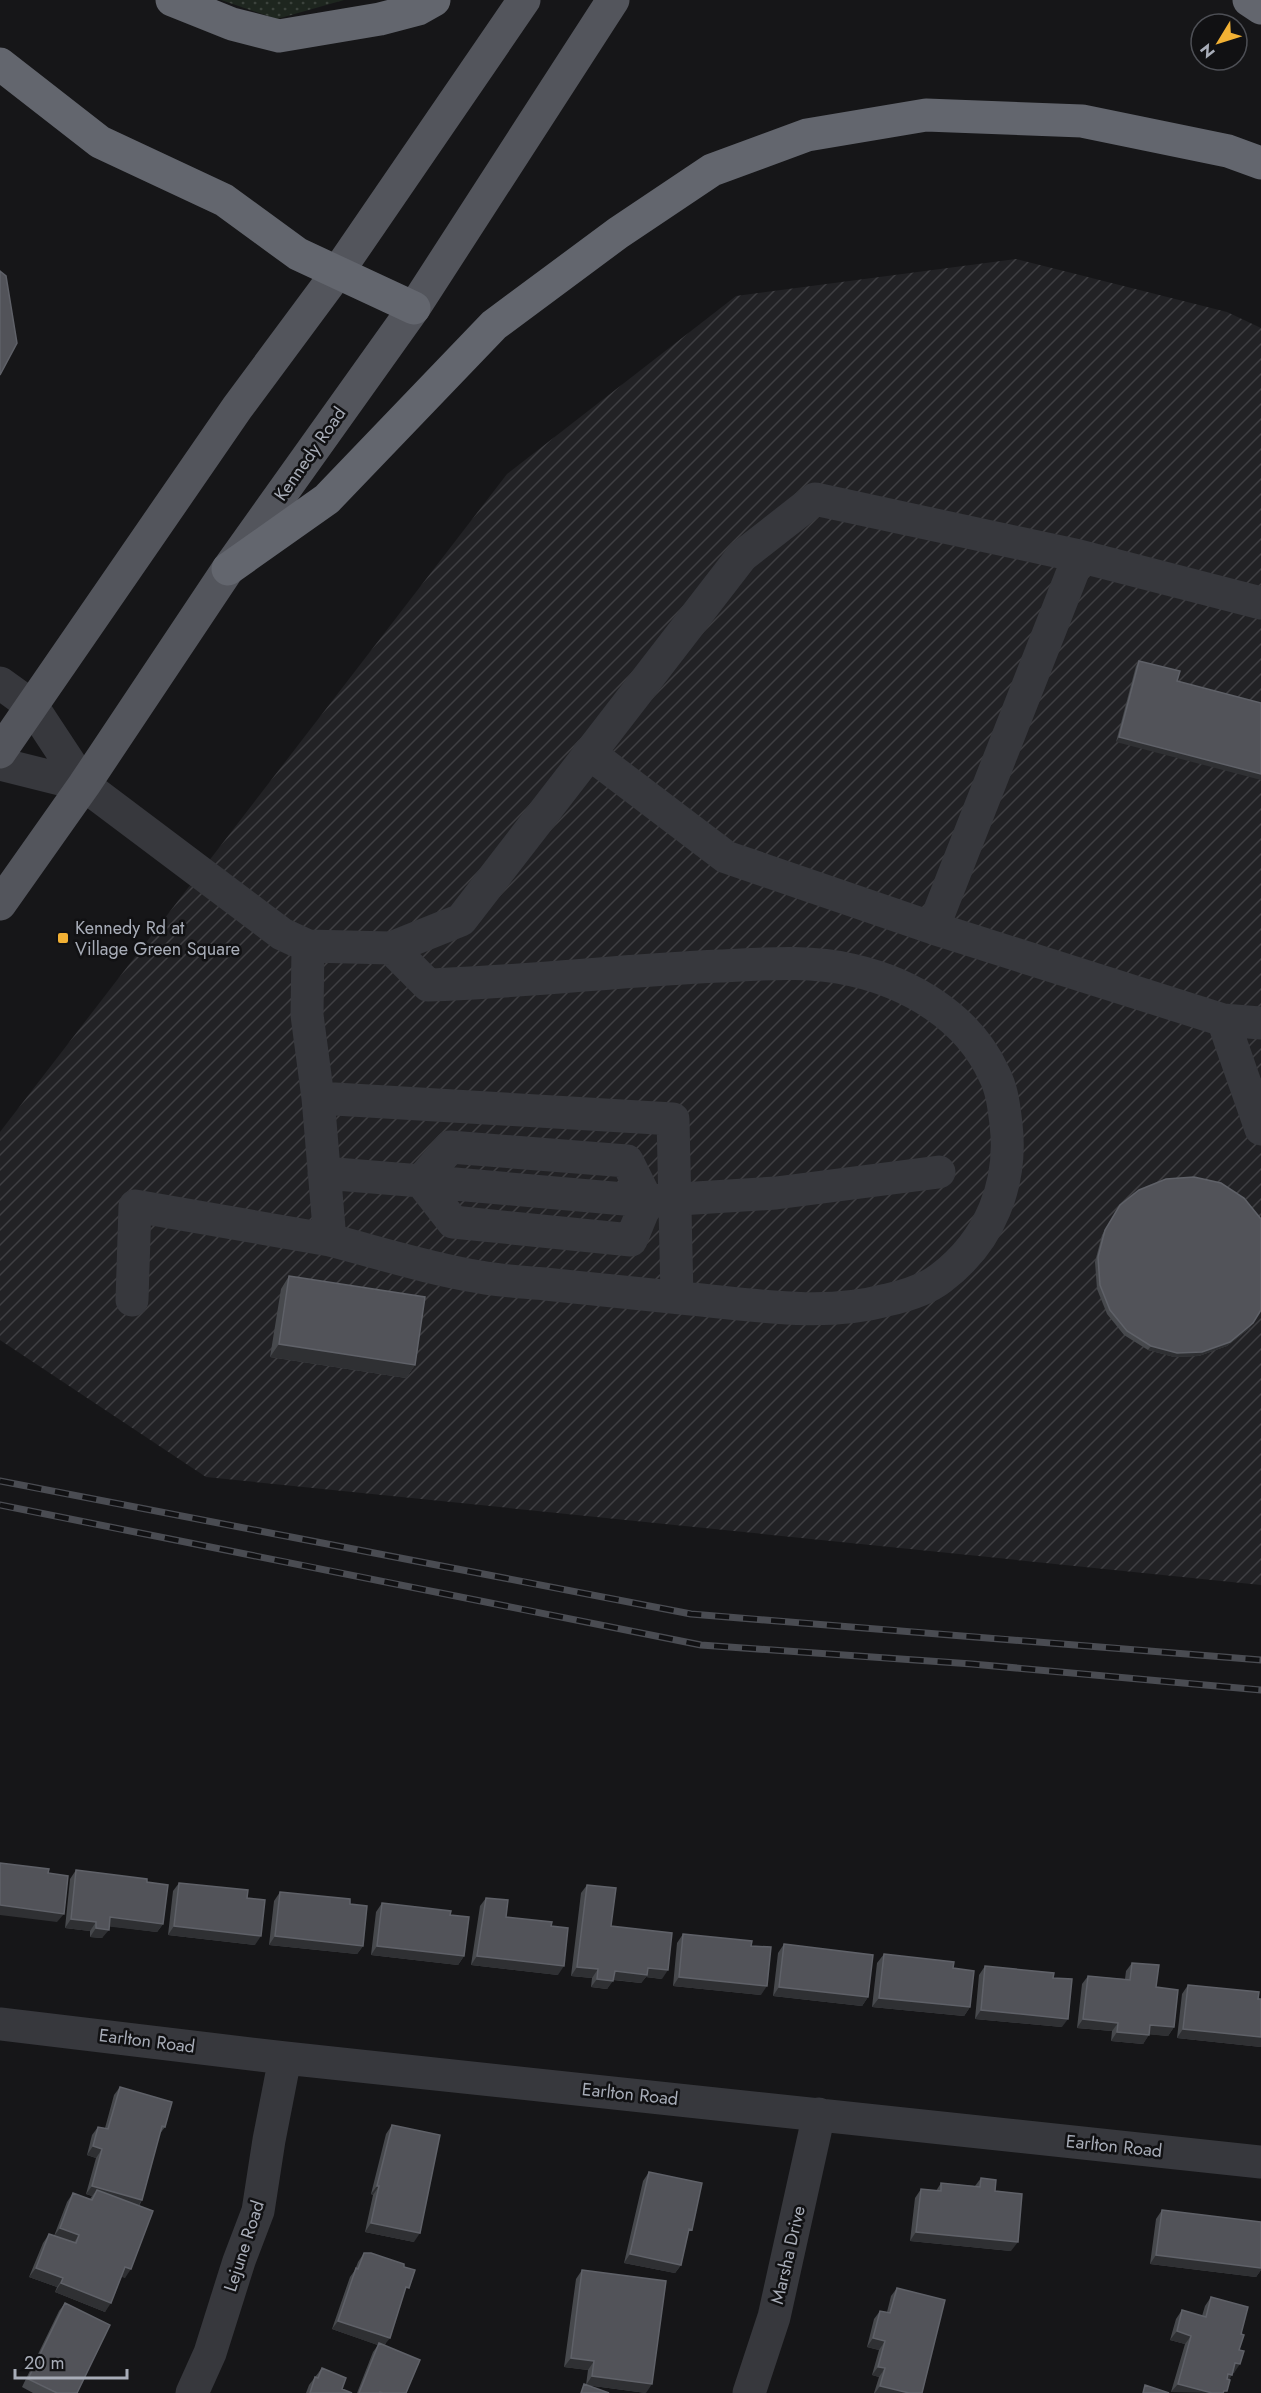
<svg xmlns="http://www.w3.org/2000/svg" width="1261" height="2393" font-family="Jost,sans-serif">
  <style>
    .industrial { fill: url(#industrial-furrows) }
    .grass { fill: url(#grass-dots) }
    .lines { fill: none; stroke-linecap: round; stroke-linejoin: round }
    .minor { stroke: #37383d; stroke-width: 33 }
    .major { stroke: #53555c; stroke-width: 33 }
    .highway { stroke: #63666e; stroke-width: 33 }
    .rail-casing { stroke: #4a4c52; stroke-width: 7 }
    .rail { stroke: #111113; stroke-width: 4.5; stroke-dasharray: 14; stroke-linecap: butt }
    .wall { fill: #47494d }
    .shaded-wall { fill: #2f3033 }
    .building { fill: #525359; stroke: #5f6168; stroke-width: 1.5 }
    .poi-dot { fill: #f2b134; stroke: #111113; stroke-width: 2 }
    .labels { text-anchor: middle; stroke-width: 5; stroke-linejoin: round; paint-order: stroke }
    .street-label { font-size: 18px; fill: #a8adb8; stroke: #111113 }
    .poi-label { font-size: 18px; fill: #a8adb8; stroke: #111113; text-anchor: start }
  </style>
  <defs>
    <pattern id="industrial-furrows" width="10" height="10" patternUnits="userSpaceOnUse" patternTransform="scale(1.5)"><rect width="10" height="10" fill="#222225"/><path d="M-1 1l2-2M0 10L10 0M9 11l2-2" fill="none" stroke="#3f3f43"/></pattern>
    <pattern id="grass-dots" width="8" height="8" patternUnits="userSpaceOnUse" patternTransform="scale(1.5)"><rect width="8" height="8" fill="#1e261f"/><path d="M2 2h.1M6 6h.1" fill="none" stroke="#3c433d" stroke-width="1.8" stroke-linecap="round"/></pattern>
  </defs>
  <rect width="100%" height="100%" fill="#161618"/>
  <path class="industrial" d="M1016,259l211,53 34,16v1257l-1055,-108 -206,-137v-208l507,-658 229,-178z"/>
  <path class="grass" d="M221,0h123l-67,19z"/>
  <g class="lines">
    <path class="minor" d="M1079,556l182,47
      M0,683l32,23 52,79 198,149 26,12 83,2 70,-28 281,-364 73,-57 264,57 -146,372
      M589,753l137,104 207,71 290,92 38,3
      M0,764l84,21
      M1223,1020l38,109
      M318,1098l355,21 4,178
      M324,1173l97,8 32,41 178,18 16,-39 129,-8 163,-21
      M421,1181l29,-34 177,14 20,40
      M421,1181l226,20
      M330,1240c50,13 100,29 150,37 21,4 43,5 65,7 49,5 97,10 146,15 64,6 133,18 196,1 18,-4 40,-11 54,-22 49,-37 72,-94 65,-154 -2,-17 -4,-35 -12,-50 -26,-57 -84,-91 -142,-104 -43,-10 -88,-6 -132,-4 -97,4 -194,16 -292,19l-37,-37
      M132,1300l3,-94 195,34 -12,-142 -11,-83 1,-69
      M0,2024l285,34 976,104
      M192,2393l18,-40 29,-92 19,-50 11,-71 16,-82
      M749,2393l25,-76 45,-203"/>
    <path class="major" d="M0,752l237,-344 100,-135 187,-273
      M0,904l84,-119 144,-216 186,-261 199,-308"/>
    <path class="highway" d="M172,0l60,24 47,12 101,-17 38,-10 16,-9
      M1249,0l12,8
      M0,64l100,78 124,58 74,54 116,54
      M228,569l99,-70 167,-174 124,-92 94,-63 95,-35 119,-20 156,6 146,30 33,12"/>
    <defs>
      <path id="rail" d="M0,1481l691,133 570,46
        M0,1505l701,140 271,19 289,26"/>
    </defs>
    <use href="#rail" class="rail-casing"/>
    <use href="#rail" class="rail"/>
  </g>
  <path class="wall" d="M1139,661l41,10 -64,71 20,-76z
    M1120,1205l130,123 -23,18 -28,10 -25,1 -26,-7 -24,-15 -17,-21 -10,-25 -2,-27 7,-27z
    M289,1276l126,89 -9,13 -136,-21 11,-68z
    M76,1870l71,12 16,42 -6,8 -48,-6 -7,12 -12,-1v-6l-25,-3 5,-49z
    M179,1883l68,15 8,47 -87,-10 5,-44z
    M587,1885l24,41 51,53 -16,-2 -5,6 -28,-3 -6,9 -16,-2 1,-9 -21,-2 10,-83z
    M280,1892l70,12 13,42 -6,8 -88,-9 5,-44z
    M486,1898l20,19 45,9 7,49 -87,-10 9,-59z
    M382,1903l68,12 14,41 -6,9 -87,-10 5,-43z
    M683,1934l78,61 -88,-9 4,-43z
    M784,1944l84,53 -6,9 -89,-10 5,-43z
    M884,1954l86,53 -6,9 -92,-9 5,-44z
    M1132,1963l24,24 18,40 -6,9 -19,-2 -6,10 -32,-3 1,-10 -35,-3 5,-44 6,-8 37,3 1,-8z
    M985,1966l68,12 9,49 -87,-8 4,-44z
    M1188,1985l73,14v48l-84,-9 5,-44z
    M120,2087l45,40 -6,8 -17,65 -3,6 -14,72 -3,-2 -17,36 -50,-20 2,-5 -28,-10 14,-34 6,-9 5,2 13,-34 6,-9 17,6 2,-3 -6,-2 10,-36 -9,-3 5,-20 6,-8 7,1 9,-33z
    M392,2125l22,117 -49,-10 8,-37 -2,-1 15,-60z
    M649,2172l38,65 -6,28 -6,8 -51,-10 19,-82z
    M981,2178l14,13 16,60 -101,-10 5,-43 6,-9 15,2 5,-8 34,3z
    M1162,2210l99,12v48l-5,7 -106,-13 6,-45z
    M364,2253l40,14v27l-19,51 21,48h-49l16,-41 5,-7 -46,-16 18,-52 5,-7 3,-8z
    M582,2270l64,123 -60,-8 2,-15 -24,-3 12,-88z
    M897,2288l25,105h-48l5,-16 -7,-2 7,-25 -12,-3 7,-28 6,-8 7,1 4,-16z
    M1211,2297l30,37 -2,16 -5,23 -1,-1 -4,8 -58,12 14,-48 -15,-4 6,-21 6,-9 20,6 3,-10z
    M65,2303l12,90h-44l-11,-6 37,-76z
    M322,2368l20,21 10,4h-46l3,-8z"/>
  <path class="shaded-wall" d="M1119,737l142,37v6l-145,-38z
    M1253,1323l-3,5 -23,18 -28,10 -25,1 -26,-7 3,-4z
    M279,1344l136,21 -9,13 -136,-21z
    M0,1905l64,9 -7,8 -57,-7z
    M110,1917l53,7 -6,8 -53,-6z
    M71,1919l25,3 -6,9 -25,-3z
    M174,1926l87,10 -6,9 -87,-10z
    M96,1928l13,2 -7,8 -12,-1z
    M275,1936l88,10 -6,8 -88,-9z
    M377,1946l87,10 -6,9 -87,-10z
    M477,1956l87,10 -6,9 -87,-10z
    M577,1967l21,2 -6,9 -21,-2z
    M648,1968l20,2 -6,9 -16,-2 -5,6 -33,-4 7,-8z
    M679,1977l88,9 -6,9 -88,-9z
    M597,1979l16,2 -6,8 -16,-2z
    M779,1987l89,10 -6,9 -89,-10z
    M879,1998l91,9 -6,9 -92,-9z
    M981,2010l87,9 -6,8 -87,-8z
    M1083,2019l35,4 -6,8 -35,-3z
    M1150,2025l24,2 -6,9 -24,-2z
    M1183,2029l78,8v10l-84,-9z
    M1117,2032l32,3 -6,9 -32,-3z
    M93,2146l9,3 -6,9 -9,-3z
    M92,2186l50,14 -6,9 -39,-19 -5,6 -6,-2z
    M377,2186h2l-6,9 -2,-1z
    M371,2223l49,10 -6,9 -49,-10z
    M60,2228l19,7 -6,9 -19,-8z
    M916,2232l102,10 -7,9 -101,-10z
    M630,2254l51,11 -6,8 -51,-10z
    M1156,2255l105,13v2l-5,7 -106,-13z
    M125,2267l6,2 -6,9 -6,-2z
    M36,2268l27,10 -6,9 -28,-10z
    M61,2283l50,20 -6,9 -50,-20z
    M338,2321l52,17 -7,9 -51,-18z
    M1177,2331l14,5 -6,8 -15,-4z
    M873,2338l12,3 -6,9 -12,-3z
    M571,2358l23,3 -6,9 -24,-3z
    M1235,2363l5,1 -6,9 -5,-1z
    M878,2367l7,1 -6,9 -7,-2z
    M1228,2374l4,1 -6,9z
    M592,2376l60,8 -6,9 -60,-8z
    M1178,2384l34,9 -41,-1z
    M880,2386l29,7h-34z"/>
  <path class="building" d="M0,271l6,5 11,67 -17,32z
    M1139,661l41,10 -3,10 84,22v71l-142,-37z
    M1194,1177l27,6 23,15 17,21v91l-8,13 -23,19 -28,10 -25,1 -26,-7 -24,-15 -17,-21 -10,-25 -2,-28 7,-27 15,-25 19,-15 27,-11z
    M289,1276l136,21 -10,68 -136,-21z
    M0,1863l49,6 -1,4 20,3 -4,38 -64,-9z
    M76,1870l71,9v3l21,3 -5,39 -53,-7 -1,13 -13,-2v-6l-25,-3z
    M179,1883l69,7 -1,8 18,2 -4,36 -87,-10z
    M587,1885l29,3 -5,38 61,7 -4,37 -20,-2 -1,7 -32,-4 -2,10 -16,-2 1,-10 -21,-2z
    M280,1892l70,7v5l17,2 -4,40 -88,-10z
    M486,1898l22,2 -2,17 46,5 -1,4 17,2 -4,38 -87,-10z
    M382,1903l69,8 -1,4 19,2 -5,39 -87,-10z
    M683,1934l69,7 -1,5 20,1 -4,39 -88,-9z
    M784,1944l89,11 -5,42 -89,-10z
    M884,1954l70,8 -1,6 21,3 -4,36 -91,-9z
    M1132,1963l27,2 -3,22 22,3 -4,37 -24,-2 -1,10 -32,-3 1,-9 -35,-4 5,-43 42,4z
    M985,1966l69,7 -1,5 19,1 -4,40 -87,-9z
    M1188,1985l71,7 -1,7h3v38l-78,-8z
    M120,2087l52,15 -7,25 -3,-1 -20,74 -50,-14 10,-37 -9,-3 5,-19 10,2z
    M392,2125l48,10 -20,98 -49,-10 8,-37h-2z
    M649,2172l53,11 -10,47 -3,-1 -8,36 -51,-11z
    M981,2178l15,2 -1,11 27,3 -4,48 -102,-10 5,-43 20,2v-8l39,4z
    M97,2190l56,21 -22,58 -6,-2 -14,36 -50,-20 2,-5 -27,-10 13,-34 27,9 3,-8 -19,-7 13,-35 19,7z
    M1162,2210l99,12v46l-105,-13z
    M364,2253h7l33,11v3l11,3 -6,18 -3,-1 -16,51 -52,-17 18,-53 2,1z
    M582,2270l84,11 -14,103 -60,-8 2,-15 -23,-3z
    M897,2288l48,12 -23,93h-13l-29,-7 5,-18 -7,-1 7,-26 -12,-3 7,-27 10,2z
    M1211,2297l37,10 -7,27 3,1 -5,15 5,1 -4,13 -5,-1 -3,12 -4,-1 -1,5 3,1 -3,11h-3l-1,2h-11l-34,-9 13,-48 -14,-5 5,-21 24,7z
    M65,2303l45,22 -33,68h-20l-29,-14z
    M379,2343l41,17 -14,33h-23l-3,-1v1h-21z
    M322,2368l24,10 -4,11 10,4h-42l5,-16 3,1z
    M584,2384l25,9h-28z
    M1145,2385l24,8h-26z"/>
  <rect class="poi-dot" x="57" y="932" width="12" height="12" rx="3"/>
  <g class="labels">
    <g class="street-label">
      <text transform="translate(310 454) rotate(-55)" y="6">Kennedy Road</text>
      <text transform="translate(147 2041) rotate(7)" y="6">Earlton Road</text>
      <text transform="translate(630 2094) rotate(6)" y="6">Earlton Road</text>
      <text transform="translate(1114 2146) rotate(6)" y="6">Earlton Road</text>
      <text transform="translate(244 2246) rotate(-72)" y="6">Lejune Road</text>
      <text transform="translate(788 2255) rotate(-77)" y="6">Marsha Drive</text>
    </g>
    <g class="poi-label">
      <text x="75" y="934">Kennedy Rd at<tspan x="75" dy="21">Village Green Square</tspan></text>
    </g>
  </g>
  <g transform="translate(1219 42) rotate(232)"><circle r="28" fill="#111113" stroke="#4d4f55" stroke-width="1.5"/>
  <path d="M0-4.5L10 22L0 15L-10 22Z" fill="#f2b134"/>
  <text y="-9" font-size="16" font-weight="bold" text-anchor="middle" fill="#a8adb8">N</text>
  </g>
  <path d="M15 2369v9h112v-9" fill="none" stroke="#a8adb8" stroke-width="3"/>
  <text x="24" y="2369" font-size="18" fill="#a8adb8" stroke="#111113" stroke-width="4.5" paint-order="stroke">20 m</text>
</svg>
